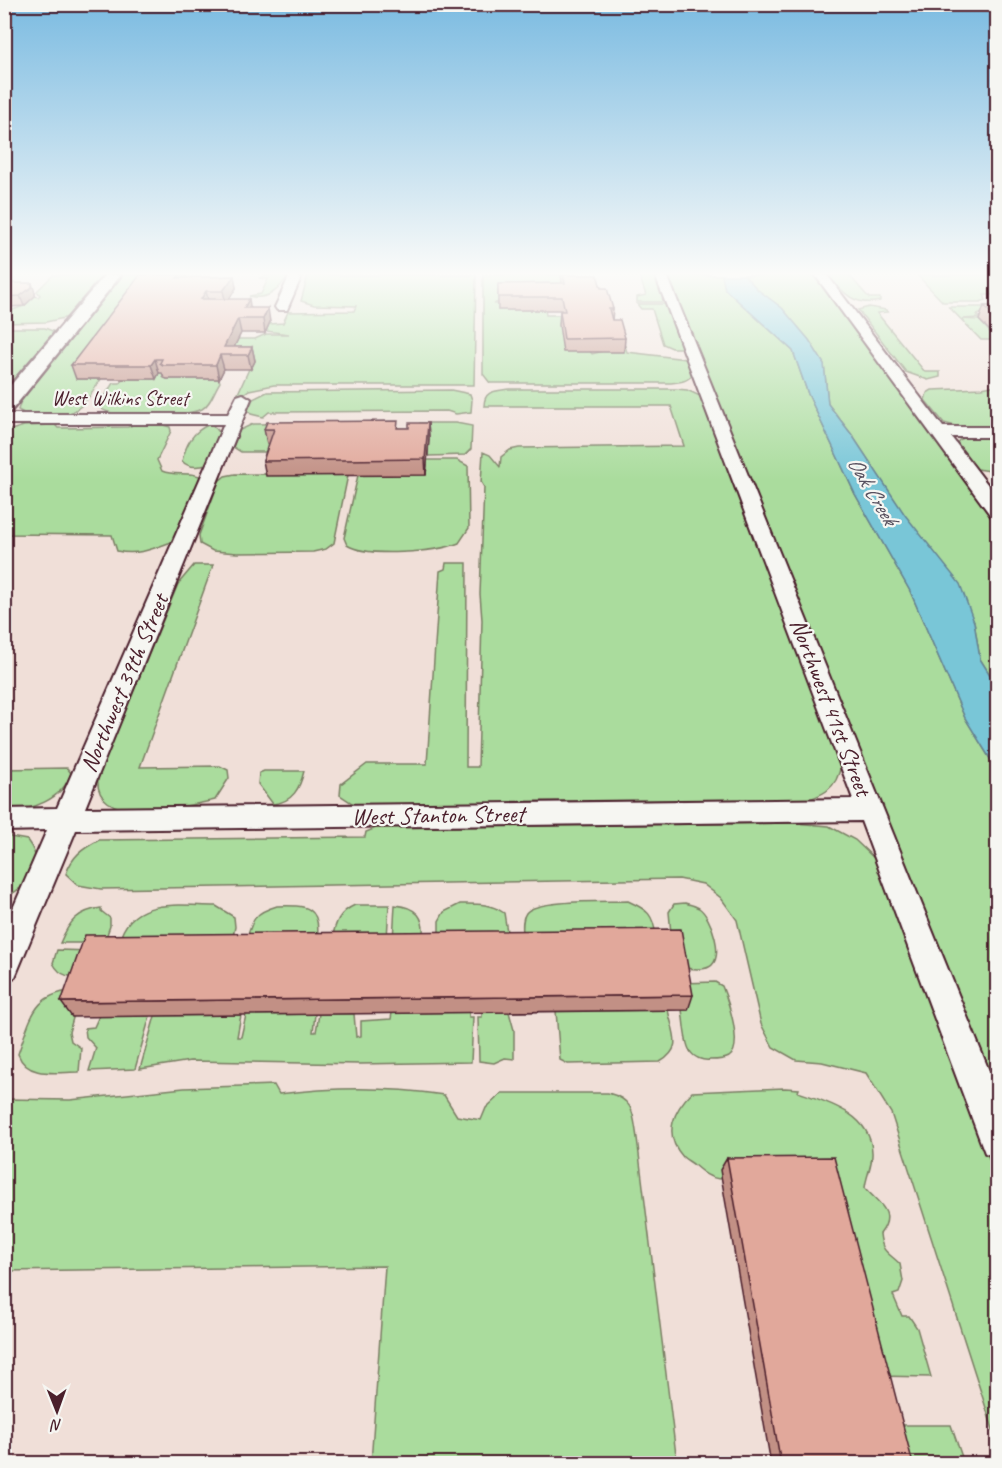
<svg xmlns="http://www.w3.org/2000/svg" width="1002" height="1468" font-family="Caveat,sans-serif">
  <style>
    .built { fill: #f0dfd8 }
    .green { fill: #aadc9d; stroke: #7a7e64; stroke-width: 1.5 }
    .water { fill: #79c6d7; stroke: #668392; stroke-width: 1.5 }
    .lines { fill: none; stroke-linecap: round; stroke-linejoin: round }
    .street-casing { stroke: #4a1f2b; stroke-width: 4 }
    .secondary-casing { stroke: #4a1f2b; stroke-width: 5 }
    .street { fill: #f6f6f2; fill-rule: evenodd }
    .secondary { fill: #f6f6f2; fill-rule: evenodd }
    .wall { fill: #c29085; stroke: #4a1f2b; stroke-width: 1.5 }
    .shaded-wall { fill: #9e766c; stroke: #4a1f2b; stroke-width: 1.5 }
    .building { fill: #e1a89b; stroke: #4a1f2b; stroke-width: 1.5 }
    .labels { text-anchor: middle; stroke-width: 4.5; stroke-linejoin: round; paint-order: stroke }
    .far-street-label { font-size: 20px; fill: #4a1f2b; stroke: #f6f6f2 }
    .far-water-label { font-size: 22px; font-style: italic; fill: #58515f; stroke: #f6f6f2 }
    .street-label { font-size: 24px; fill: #4a1f2b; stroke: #f6f6f2 }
  </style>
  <rect width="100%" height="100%" fill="#f6f6f2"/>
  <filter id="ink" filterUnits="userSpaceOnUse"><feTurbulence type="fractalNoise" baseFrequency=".0167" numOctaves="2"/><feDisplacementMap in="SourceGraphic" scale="12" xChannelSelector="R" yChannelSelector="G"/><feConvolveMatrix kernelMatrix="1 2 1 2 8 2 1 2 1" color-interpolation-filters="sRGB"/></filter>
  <g filter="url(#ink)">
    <path class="built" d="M5,275h992v1188h-992z"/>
    <path class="green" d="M53,275h56l-36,41 -27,6 -41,1 -1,-10 20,-7 10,-10 4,1 2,-2 -3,-4z
      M122,275h38l-83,104h24c-6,9 -12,20 -20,27 -14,13 -47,14 -63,4l3,-10z
      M269,275h19c-8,15 -21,26 -39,21l12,-2 7,-15 -9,-1z
      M308,275h168l-2,110h-200l-25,5 -14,10 14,-31h2l-23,-8 10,-22h17l11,-5h23l-23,-3 3,-7 14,-1 5,-11 66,-1 2,-5 -42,-1 -13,-4z
      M483,275h78l3,21 -66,1v5l-4,2h4v6h47l1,5h16l30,39 33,-8 2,6 59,7 7,14c-4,9 -14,9 -23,10h-180l-7,-9z
      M639,275h16l11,27h-29v-5l9,-2z
      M667,275h55l3,14 68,62 15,43 47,100 55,97 55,127 32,52v318z
      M744,275h72l181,247v164l-17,-27 -6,-37 -122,-187 -24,-31 -4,-40 -15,-24 -27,-32 -24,-18z
      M828,275h21l20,23h11v3c-25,6 -37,-8 -52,-26z
      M917,275h80v20h-13l2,5 -6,2h-37z
      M637,304h30l15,41 -2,3h-8l-9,-4 -11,-35h-11z
      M869,307l17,3 2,2 -11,1 48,59h15v5l-12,3 -22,-8 -48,-62z
      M949,307h34l14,3v3h-15l-5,2 2,3 -17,1 17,1 18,20h-16z
      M5,328h40l10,4v4l-50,63z
      M159,373h7l1,6h52l1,3c-6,9 -9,22 -18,27 -16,8 -88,10 -102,-1v-5l13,-20h7l3,-4h32z
      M997,385v46l-30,-2 -23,-6 -19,-23 2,-7 5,-3 50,-2z
      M509,389h167l11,1 13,6 141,368c-4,27 -20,32 -44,39l-288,3 -26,-3 -117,4 -14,-4 -12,-8 1,-11 26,-20h60l13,-193 5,-2 1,-6h21l-1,204h12l4,-147 -2,-26 4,-107 -3,-5 2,-30 7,3 10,12 1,-10 9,-7 9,-2 165,-2 -13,-40h-187c0,-16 12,-15 25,-17z
      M451,390l19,4 2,6 -1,12 -15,2 -9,-3 -178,1 -6,5 -12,-3 -3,-4 5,-11 14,-7z
      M395,423l6,8 -124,13 -3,8h-33l-8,-5 7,-17 13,-6z
      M420,423h36l16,3 -1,23 -6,6 -37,1 1,-18 -18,-11z
      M135,424h24l11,3 1,4 -14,29 5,11c13,6 29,-1 41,7l-29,63c-19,7 -36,15 -57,10l-5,-16 -107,-1 -1,-102 20,-6 31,-1 3,3 70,-1z
      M208,425c22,4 7,25 1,39 -9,3 -20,5 -27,-3 4,-16 10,-29 26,-36z
      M997,435v37l-20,-3 -20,-26 2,-3 10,-4z
      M427,460h30l11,6 1,62 -10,15c-22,9 -92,15 -112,2l-3,-7 14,-63h68z
      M235,474l113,1 -14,68 -8,6 -13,3 -76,1 -24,-2 -13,-7 -1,-9 20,-54 6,-5z
      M194,565h19l-73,202 80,-1 8,4 1,8 -14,22c-29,6 -123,29 -117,-23l80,-193z
      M67,768l4,5c-8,27 -41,38 -66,38l-1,-42z
      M264,771h40c-4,17 -11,31 -31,33l-15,-20 1,-11z
      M794,823l35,3 26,14 21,20 121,320v262l-106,-329 -25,-40 -44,-11 -26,-2 -23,-13 -12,-23 -24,-104 -16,-22 -18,-14 -24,-5 -578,10 -23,-4 -12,-11c6,-18 16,-25 33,-34l266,-3 1,-5 10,-4z
      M4,832h7l-1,5 17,3c21,28 4,43 -22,58z
      M628,901c20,9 25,13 28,35l-133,1c0,-8 -2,-17 3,-24 10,-14 83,-11 102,-12z
      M685,903c4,1 10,3 14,5 12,8 27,51 10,59 -7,4 -20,1 -28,1l-9,-24 -3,-32 5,-8z
      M460,904c17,0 30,-1 44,9l4,25 -69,1v-18l5,-9z
      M355,905h34l-2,33 -55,2c3,-17 7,-28 23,-35z
      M395,905c22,2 30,12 28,34l-30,1z
      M216,906l18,11 1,10 -3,14 -113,1c12,-46 59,-36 97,-36z
      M277,906c29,-1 45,0 40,34l-71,1c7,-23 8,-28 31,-35z
      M101,908v3l9,7v8l-6,17h-44c9,-21 17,-32 41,-35z
      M57,950l38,1 -9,25c-15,1 -25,2 -33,-13z
      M715,982l7,4c6,15 22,61 7,71 -5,3 -13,3 -19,3 -7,1 -16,-2 -20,-9 -6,-9 -6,-30 -8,-41h6l-5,-27z
      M81,990l-12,42 2,9 10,7 -2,24c-22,0 -52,7 -61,-18 14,-39 16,-63 63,-64z
      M668,1010c5,24 16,38 -8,52l-92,2 -8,-4 -4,-49z
      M469,1012v5h4l-2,45 -111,2 -170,-3 -50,8 15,-53 86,-1 -4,22h4l5,-22 69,-1 -2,18h3l3,-18h35l2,23 5,-1v-15l30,-2 1,-6z
      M482,1012h27l5,18v29l-9,-1 -11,5 -15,-2 -1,-44h4z
      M99,1016h51l-15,53 -46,2 7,-23 -10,-11 -1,-9 9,-1z
      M274,1085l5,9c55,-7 110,-7 165,1l13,21 24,4 5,-12 16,-15h106c27,7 25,21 29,45l40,325h-306l14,-197 -380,5v-172l65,1 114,-12z
      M785,1088l14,1 -1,3c29,10 73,22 74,60 1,12 -6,24 -7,36 14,16 32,24 15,46 2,19 8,18 20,30l3,17 -4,12 -6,2 9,21h7l8,12 14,49 -55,-1 -155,-206 1,9c-12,0 -20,-7 -28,-14 -3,-3 -8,-5 -11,-8 -21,-23 -9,-47 9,-65z
      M888,1425h63l13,38h-66z"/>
    <path class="water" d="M722,275h22l14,15 24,18 27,32 15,24 4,40 24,31 53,80 55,69 14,38 6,37 17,27v84l-32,-52 -55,-127 -55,-97 -47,-100 -15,-43 -68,-62z"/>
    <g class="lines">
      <defs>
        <path id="street" d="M290,275h12l-15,35h-10l-2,-3z
          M655,275h12l331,818v65l-13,-5 -5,-13 -119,-319 -785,9 -61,147 -11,4v-52l43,-99 -43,1v-22l53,-1 167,-384h-220v-10h224l9,-18 6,-2 8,5 -166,409 768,-9z
          M815,275h12l116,152h55v10h-47l47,61v20l-7,-2z"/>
        <path id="secondary" d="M105,275h16l-110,136 -7,2v-20z"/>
      </defs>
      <use href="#street" class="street-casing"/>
      <use href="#secondary" class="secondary-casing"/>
      <use href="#street" class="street"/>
      <use href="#secondary" class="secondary"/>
    </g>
    <path class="wall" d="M561,275h36l4,13 12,21 -1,11 13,18 -1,14h-61l-4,-27 1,-14h2l-1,-1h-63v-26l64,-1z
      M234,276l2,12 -7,11 22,9 19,14 -5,11h-24l-7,14h18l3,14 -4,8h-27l-5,10h-52l-3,-1 -2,-5h-3l-3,6h-80l-5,-14 116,-87z
      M4,283l31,10v3l-11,10 -15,1 -5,4z
      M984,306h14v33l-19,-19z
      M428,423l1,15 -3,37 -160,1 -3,-15 5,-17h-1l-3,-15 145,-1z
      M693,995l-5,15 -616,7 -11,-15z
      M727,1158l186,306h-142l-51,-294z"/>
    <path class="shaded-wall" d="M180,275h6l2,5 -11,-2z
      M234,276l2,12 -10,16 -3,-13z
      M32,283l3,10v3l-11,10 -4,-10z
      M206,291l3,13 -8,-5z
      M4,297h1l4,10 -5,4z
      M249,299l2,13 -7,-4z
      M268,308l2,14 -5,11 -2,-14z
      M238,319l3,14 -11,22 -6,-8z
      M252,347l3,14 -4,8 -3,-14z
      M220,355l4,14 -5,10 -3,-14z
      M155,359l4,14 -3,6 -5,-14z
      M428,423l1,15 -3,37 -1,-16z"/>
    <path class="building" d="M140,275h40l-3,3 57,-2 -11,15h-17l-5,8h48l-5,9h24l-5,11h-25l-14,28h28l-4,8h-28l-4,10h-53l-3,-2 2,-4h-7l-4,6h-80z
      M563,275h34l4,13h6l6,21h-4l3,11h8l5,18 -61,1 -4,-28h5l-3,-14h-64v-13l67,-1z
      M4,283h28v4l-12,9 -16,1z
      M984,306h14v14z
      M398,421l-1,7h12v-5h19l-3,36 -162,2 11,-32h-10l3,-7z
      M681,929l12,66 -632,7 24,-67z
      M834,1157l79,307h-132l-54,-306z"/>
  </g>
  <linearGradient id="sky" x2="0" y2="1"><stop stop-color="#7bbbe1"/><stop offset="0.57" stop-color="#fbfbf9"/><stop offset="1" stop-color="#fbfbf9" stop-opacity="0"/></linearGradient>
  <rect width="1002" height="480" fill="url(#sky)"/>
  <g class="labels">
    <g class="far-street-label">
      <text x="120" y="405">West Wilkins Street</text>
    </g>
    <g class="far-water-label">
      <text transform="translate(873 490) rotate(59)" y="8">Oak Creek</text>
    </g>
    <g class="street-label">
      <text transform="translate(124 683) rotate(-67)" y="8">Northwest 39th Street</text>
      <text transform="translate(831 707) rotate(69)" y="8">Northwest 41st Street</text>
      <text transform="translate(438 815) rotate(-1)" y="8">West Stanton Street</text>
    </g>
  </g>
  <rect width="1002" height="1468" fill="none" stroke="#f6f6f2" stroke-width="24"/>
  <rect x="12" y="12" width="978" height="1444" fill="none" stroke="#4a1f2b" stroke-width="2" filter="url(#ink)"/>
  <g transform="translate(57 1411) rotate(179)" stroke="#f6f6f2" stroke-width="4.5" paint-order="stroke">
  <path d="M0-4.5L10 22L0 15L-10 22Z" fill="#4a1f2b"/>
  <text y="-9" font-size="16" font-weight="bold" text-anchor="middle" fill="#4a1f2b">N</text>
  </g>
</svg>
